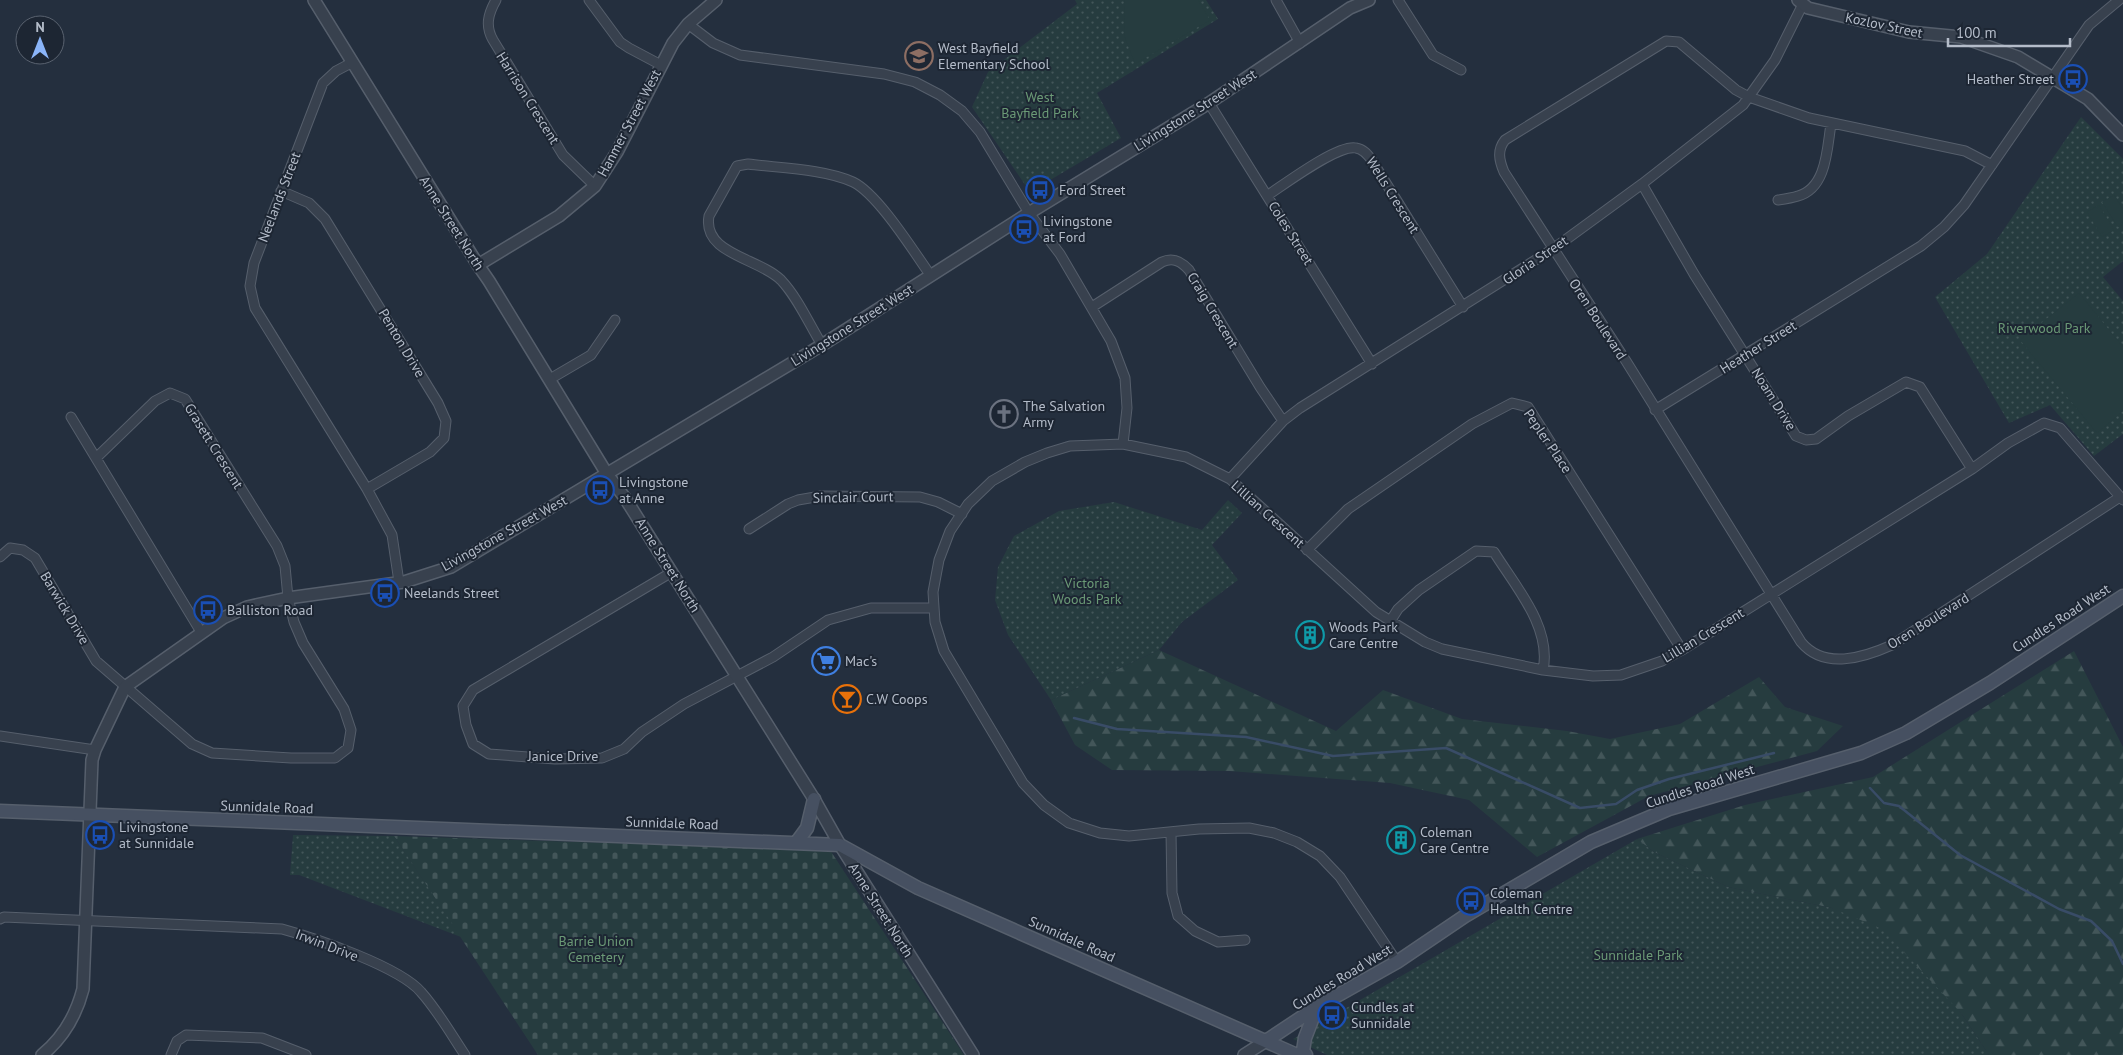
<svg xmlns="http://www.w3.org/2000/svg" width="2123" height="1055" font-family="'PT Sans',sans-serif">
  <style>
    .forest { fill: url(#forest-firs) }
    .cemetery { fill: url(#cemetery-stones) }
    .park { fill: url(#park-dots) }
    .pitch { fill: #263c3f }
    .lines { fill: none; stroke-linecap: round; stroke-linejoin: round }
    .stream { stroke: #394c67; stroke-width: 2.5 }
    .minor-casing { stroke: #565f6c; stroke-width: 11 }
    .tertiary-casing { stroke: #565f6c; stroke-width: 14 }
    .secondary-casing { stroke: #565f6c; stroke-width: 15 }
    .minor { stroke: #38414e; stroke-width: 9 }
    .tertiary { stroke: #38414e; stroke-width: 11 }
    .secondary { stroke: #465061; stroke-width: 12 }
    .labels { text-anchor: middle; stroke-width: 4; stroke-linejoin: round; paint-order: stroke }
    .street-label { font-size: 14px; fill: #b4bcc9; stroke: #1d2633 }
    .poi-label { font-size: 14px; fill: #b4bcc9; stroke: #1d2633; text-anchor: start }
    .park-label { font-size: 14px; fill: #6b9a76; stroke: #1d2633 }
  </style>
  <defs>
    <pattern id="forest-firs" width="22" height="20" patternUnits="userSpaceOnUse" patternTransform="scale(1.25)"><rect width="22" height="20" fill="#263c3f"/><path d="M5 1l3.5 6h-7zM16 11l3.5 6h-7z" fill="#435659"/></pattern>
    <pattern id="cemetery-stones" width="16" height="16" patternUnits="userSpaceOnUse" patternTransform="scale(1.25)"><rect width="16" height="16" fill="#263c3f"/><path d="M2 7V4a2 2 0 0 1 4 0v3zM10 15v-3a2 2 0 0 1 4 0v3z" fill="#435659"/></pattern>
    <pattern id="park-dots" width="8" height="8" patternUnits="userSpaceOnUse" patternTransform="scale(1.25)"><rect width="8" height="8" fill="#263c3f"/><path d="M2 2h.1M6 6h.1" fill="none" stroke="#435659" stroke-width="1.8" stroke-linecap="round"/></pattern>
  </defs>
  <rect width="100%" height="100%" fill="#242f3e"/>
  <path class="forest" d="M1159,650l177,81 47,-41 79,29 105,12 43,8 70,-15 79,-47 26,30 58,19 -26,25 -168,45 -112,61 -68,-57 -79,-17 -161,-12 -117,-1 -37,-25 -24,-45z
    M2074,651l49,96v308h-134l-28,-42 -129,-105 -104,-21 -74,-35 -17,-13 108,-34 128,-28z"/>
  <path class="cemetery" d="M394,836l436,14 134,205h-426z"/>
  <path class="park" d="M1075,0h131l12,19 -121,74 24,45 -91,54 -58,-85 16,-35 89,-68z
    M2081,117l42,42v102l-20,16 20,24v133l-29,22 -44,-51 -41,18 -74,-126 52,-43z
    M1228,500l14,13 -30,32 26,35 -56,42 -23,28 -108,50 -43,-65 -13,-35 3,-33 16,-31 45,-25 55,-9 88,28z
    M293,835l101,1 67,101 -162,-62h-9z
    M1637,839l17,13 74,35 104,21 50,21 79,84 28,42h-662l-34,-16z"/>
  <path class="pitch" d="M1125,0h73l12,20 -75,44 -11,-29z
    M2114,195l9,14v15l-5,3 -16,-25z
    M2099,205l15,25 -12,7 -15,-25z
    M2079,293l44,54v64l-26,22 -77,-93z"/>
  <g class="lines">
    <path class="stream" d="M1074,718l43,11 129,8 87,19 113,-8 134,60 36,-4 21,-14 32,-11 105,-26
      M1870,788l14,15 15,3 61,49 99,54 32,12 21,20 11,23"/>
    <defs>
      <path id="minor" d="M496,0c-8,14 -11,26 -3,40l70,115 32,31
        M589,0l31,42 9,6 32,17
        M1276,0l24,43
        M1398,0l35,55 28,15
        M688,24l25,19 27,12 144,19 31,8 25,13 22,16 18,21 49,81 31,41 51,87 14,37 2,30 -4,36
        M353,62l-17,9 -13,12 -69,180 -4,23 5,22 112,181 25,46 7,47
        M1209,103l163,261
        M1992,165l-27,-14 -156,-33 -60,-21 -13,-7 -57,-48 -13,-1 -161,99c-8,10 -6,20 -1,32l122,189 175,281c23,28 62,16 91,3l228,-148
        M1642,184l52,90 102,162 10,4 10,-1 32,-23 58,-34 14,5 52,82
        M281,191l28,12 16,16 113,184 8,18 -2,17 -14,14 -63,37
        M1268,195c17,-11 70,-51 88,-47 7,1 11,6 15,11l92,148
        M1778,200c7,-1 14,-2 20,-4 29,-8 29,-48 33,-72
        M1092,307l70,-45c11,-5 19,-1 27,8l71,117 23,34
        M822,345c-13,-21 -24,-47 -41,-65 -22,-22 -79,-26 -72,-64l28,-50 11,-2c31,4 77,5 105,18 25,12 61,70 78,94
        M550,379l41,-24 24,-35
        M1655,410l266,-164 23,-19 20,-22 125,-180 30,-25
        M71,417l130,215
        M1230,479l53,-58 17,-13 253,-159 89,-65 101,-79 32,-45 28,-56
        M749,529l39,-25 10,-4 23,-4 99,1 18,5 24,12
        M1307,550l41,-41 124,-85 40,-21 16,4 154,243
        M0,557l10,-9 13,2 12,8 61,103 96,83 20,9 79,5h44l13,-10 3,-18 -7,-21 -41,-66 -9,-21 -6,-24 -3,-32 -8,-20 -92,-147 -15,-6 -15,8 -59,57
        M672,572l-199,118 -10,16 3,19 7,19 16,10 66,5 47,-1 22,-9 18,-17 42,-28 89,-47 55,-37 43,-12h63
        M1391,620l7,-11 21,-19 57,-39 18,1c21,34 58,75 49,118
        M0,736l95,14
        M1171,832l1,61 6,23 17,15 23,11 27,-2
        M0,919l4,-2 278,12c33,9 118,38 139,63 17,19 30,42 44,63
        M1397,962l-57,-85 -20,-21 -23,-14 -23,-9 -25,-5 -50,1 -70,7 -29,-3 -31,-10 -25,-18 -21,-22 -79,-132 -9,-29 -2,-30 6,-32 11,-29 18,-27 24,-23 33,-19 22,-9 23,-7 53,-2 63,13 44,22 146,133 49,30 17,7 101,21 50,6 28,-1 41,-14 20,-11 290,-181 36,-26 36,-20 16,5 63,72
        M171,1055l6,-14 9,-6 76,3 44,17"/>
      <path id="tertiary" d="M314,0l164,265 11,16 118,193 18,24 189,301 26,46 133,210
        M1798,0l10,8 101,24 52,5 57,20 70,42 35,36
        M478,265l81,-49 36,-30 22,-34 56,-109 15,-19 28,-24
        M42,1055c22,-18 34,-39 41,-66l9,-229 3,-10 30,-63 98,-69 24,-11 41,-9 116,-16 47,-15 371,-222 207,-132 180,-110 141,-95 19,-8
        M1244,1055l22,-14"/>
      <path id="secondary" d="M0,811l840,34 78,43 379,167
        M796,843l11,-15 7,-29
        M1266,1041l51,-34 80,-45 68,-46 126,-74 78,-33 192,-56 45,-20 84,-50 133,-87
        M1306,1055l-3,-4 2,-13 12,-31"/>
    </defs>
    <use href="#minor" class="minor-casing"/>
    <use href="#tertiary" class="tertiary-casing"/>
    <use href="#secondary" class="secondary-casing"/>
    <use href="#minor" class="minor"/>
    <use href="#tertiary" class="tertiary"/>
    <use href="#secondary" class="secondary"/>
  </g>
  <defs>
    <symbol id="school-ring" viewBox="-11 -11 22 22"><circle r="9.5" fill="#1d2633" stroke="#8d6e63" stroke-width="1.5"/><path d="M0-5L7-2L0 1L-7-2ZM-4 1L0 2.5L4 1V4Q0 6-4 4Z" fill="#8d6e63"/></symbol>
    <symbol id="bus-ring" viewBox="-11 -11 22 22"><circle r="9.5" fill="#1d2633" stroke="#1a4fb4" stroke-width="1.5"/><path d="M-5-6H5V4H4V6H2V4H-2V6H-4V4H-5ZM-3.5-4V0h7V-4ZM-3.5 1.2v1.5H-2V1.2ZM2 1.2v1.5H3.5V1.2Z" fill="#1a4fb4"/></symbol>
    <symbol id="church-ring" viewBox="-11 -11 22 22"><circle r="9.5" fill="#1d2633" stroke="#6b7280" stroke-width="1.5"/><path d="M-1.2-6h2.4v3.5h3.3v2.4h-3.3V6h-2.4V-.1h-3.3v-2.4h3.3Z" fill="#6b7280"/></symbol>
    <symbol id="building-ring" viewBox="-11 -11 22 22"><circle r="9.5" fill="#1d2633" stroke="#0f9aa8" stroke-width="1.5"/><path d="M-4-6H4V6H1V3H-1V6H-4ZM-2.5-4.3h1.7v1.8h-1.7ZM.8-4.3h1.7v1.8H.8ZM-2.5-1h1.7V.8h-1.7ZM.8-1h1.7V.8H.8Z" fill="#0f9aa8"/></symbol>
    <symbol id="supermarket-ring" viewBox="-11 -11 22 22"><circle r="9.5" fill="#1d2633" stroke="#3f7fe0" stroke-width="1.5"/><path d="M-6-5.5h2.5l.6 2H6L4.5 2H-2.5L-4.4-4H-6ZM-1.5 3.2a1.3 1.3 0 1 0 .1 0ZM3 3.2a1.3 1.3 0 1 0 .1 0Z" fill="#3f7fe0"/></symbol>
    <symbol id="bar-ring" viewBox="-11 -11 22 22"><circle r="9.5" fill="#1d2633" stroke="#e8710a" stroke-width="1.5"/><path d="M-6-5H6L.8 .8V4.5H3.5V6h-7V4.5H-.8V.8Z" fill="#e8710a"/></symbol>
  </defs>
  <g fill-rule="evenodd">
    <use href="#school-ring" x="903" y="40" width="32" height="32"/>
    <use href="#bus-ring" x="2057" y="63" width="32" height="32"/>
    <use href="#bus-ring" x="1024" y="174" width="32" height="32"/>
    <use href="#bus-ring" x="1008" y="213" width="32" height="32"/>
    <use href="#church-ring" x="988" y="398" width="32" height="32"/>
    <use href="#bus-ring" x="584" y="474" width="32" height="32"/>
    <use href="#bus-ring" x="369" y="577" width="32" height="32"/>
    <use href="#bus-ring" x="192" y="594" width="32" height="32"/>
    <use href="#building-ring" x="1294" y="619" width="32" height="32"/>
    <use href="#supermarket-ring" x="810" y="645" width="32" height="32"/>
    <use href="#bar-ring" x="831" y="683" width="32" height="32"/>
    <use href="#bus-ring" x="84" y="819" width="32" height="32"/>
    <use href="#building-ring" x="1385" y="824" width="32" height="32"/>
    <use href="#bus-ring" x="1455" y="885" width="32" height="32"/>
    <use href="#bus-ring" x="1316" y="999" width="32" height="32"/>
  </g>
  <g class="labels">
    <g class="street-label">
      <text transform="translate(1884 25) rotate(12)" y="5">Kozlov Street</text>
      <text transform="translate(528 98) rotate(58)" y="5">Harrison Crescent</text>
      <text transform="translate(1195 110) rotate(-32)" y="5">Livingstone Street West</text>
      <text transform="translate(629 123) rotate(-62)" y="5">Hanmer Street West</text>
      <text transform="translate(1393 195) rotate(58)" y="5">Wells Crescent</text>
      <text transform="translate(279 197) rotate(-69)" y="5">Neelands Street</text>
      <text transform="translate(452 223) rotate(58)" y="5">Anne Street North</text>
      <text transform="translate(1291 233) rotate(58)" y="5">Coles Street</text>
      <text transform="translate(1535 260) rotate(-34)" y="5">Gloria Street</text>
      <text transform="translate(1213 310) rotate(59)" y="5">Craig Crescent</text>
      <text transform="translate(1598 319) rotate(57)" y="5">Oren Boulevard</text>
      <text transform="translate(852 325) rotate(-32)" y="5">Livingstone Street West</text>
      <text transform="translate(402 343) rotate(59)" y="5">Penton Drive</text>
      <text transform="translate(1758 347) rotate(-32)" y="5">Heather Street</text>
      <text transform="translate(1774 399) rotate(58)" y="5">Noam Drive</text>
      <text transform="translate(1548 441) rotate(56)" y="5">Pepler Place</text>
      <text transform="translate(214 446) rotate(58)" y="5">Grasett Crescent</text>
      <text transform="translate(853 497) rotate(-1)" y="5">Sinclair Court</text>
      <text transform="translate(1268 514) rotate(42)" y="5">Lillian Crescent</text>
      <text transform="translate(504 533) rotate(-29)" y="5">Livingstone Street West</text>
      <text transform="translate(668 565) rotate(58)" y="5">Anne Street North</text>
      <text transform="translate(65 608) rotate(59)" y="5">Barwick Drive</text>
      <text transform="translate(2061 618) rotate(-33)" y="5">Cundles Road West</text>
      <text transform="translate(1928 621) rotate(-32)" y="5">Oren Boulevard</text>
      <text transform="translate(1703 635) rotate(-31)" y="5">Lillian Crescent</text>
      <text x="563" y="761">Janice Drive</text>
      <text transform="translate(1700 786) rotate(-18)" y="5">Cundles Road West</text>
      <text transform="translate(267 807) rotate(2)" y="5">Sunnidale Road</text>
      <text transform="translate(672 823) rotate(2)" y="5">Sunnidale Road</text>
      <text transform="translate(881 910) rotate(58)" y="5">Anne Street North</text>
      <text transform="translate(1072 939) rotate(24)" y="5">Sunnidale Road</text>
      <text transform="translate(327 945) rotate(21)" y="5">Irwin Drive</text>
      <text transform="translate(1342 977) rotate(-31)" y="5">Cundles Road West</text>
    </g>
    <g class="poi-label">
      <text x="938" y="53">West Bayfield<tspan x="938" dy="16">Elementary School</tspan></text>
      <text x="2054" y="84" text-anchor="end">Heather Street</text>
      <text x="1059" y="195">Ford Street</text>
      <text x="1043" y="226">Livingstone<tspan x="1043" dy="16">at Ford</tspan></text>
      <text x="1023" y="411">The Salvation<tspan x="1023" dy="16">Army</tspan></text>
      <text x="619" y="487">Livingstone<tspan x="619" dy="16">at Anne</tspan></text>
      <text x="404" y="598">Neelands Street</text>
      <text x="227" y="615">Balliston Road</text>
      <text x="1329" y="632">Woods Park<tspan x="1329" dy="16">Care Centre</tspan></text>
      <text x="845" y="666">Mac's</text>
      <text x="866" y="704">C.W Coops</text>
      <text x="119" y="832">Livingstone<tspan x="119" dy="16">at Sunnidale</tspan></text>
      <text x="1420" y="837">Coleman<tspan x="1420" dy="16">Care Centre</tspan></text>
      <text x="1490" y="898">Coleman<tspan x="1490" dy="16">Health Centre</tspan></text>
      <text x="1351" y="1012">Cundles at<tspan x="1351" dy="16">Sunnidale</tspan></text>
    </g>
    <g class="park-label">
      <text x="1040" y="102">West<tspan x="1040" dy="16">Bayfield Park</tspan></text>
      <text x="2044" y="333">Riverwood Park</text>
      <text x="1087" y="588">Victoria<tspan x="1087" dy="16">Woods Park</tspan></text>
      <text x="596" y="946">Barrie Union<tspan x="596" dy="16">Cemetery</tspan></text>
      <text x="1638" y="960">Sunnidale Park</text>
    </g>
  </g>
  <g transform="translate(40 40)"><circle r="24" fill="#1d2633" stroke="#59626f"/>
  <path d="M0-4L9 19L0 12L-9 19Z" fill="#8ab4f8"/>
  <text y="-8" font-size="14" font-weight="bold" text-anchor="middle" fill="#b4bcc9">N</text>
  </g>
  <path d="M1948 38v8h122v-8" fill="none" stroke="#b4bcc9" stroke-width="2.5"/>
  <text x="1956" y="38" font-size="15" fill="#b4bcc9" stroke="#1d2633" stroke-width="4" paint-order="stroke">100 m</text>
</svg>
